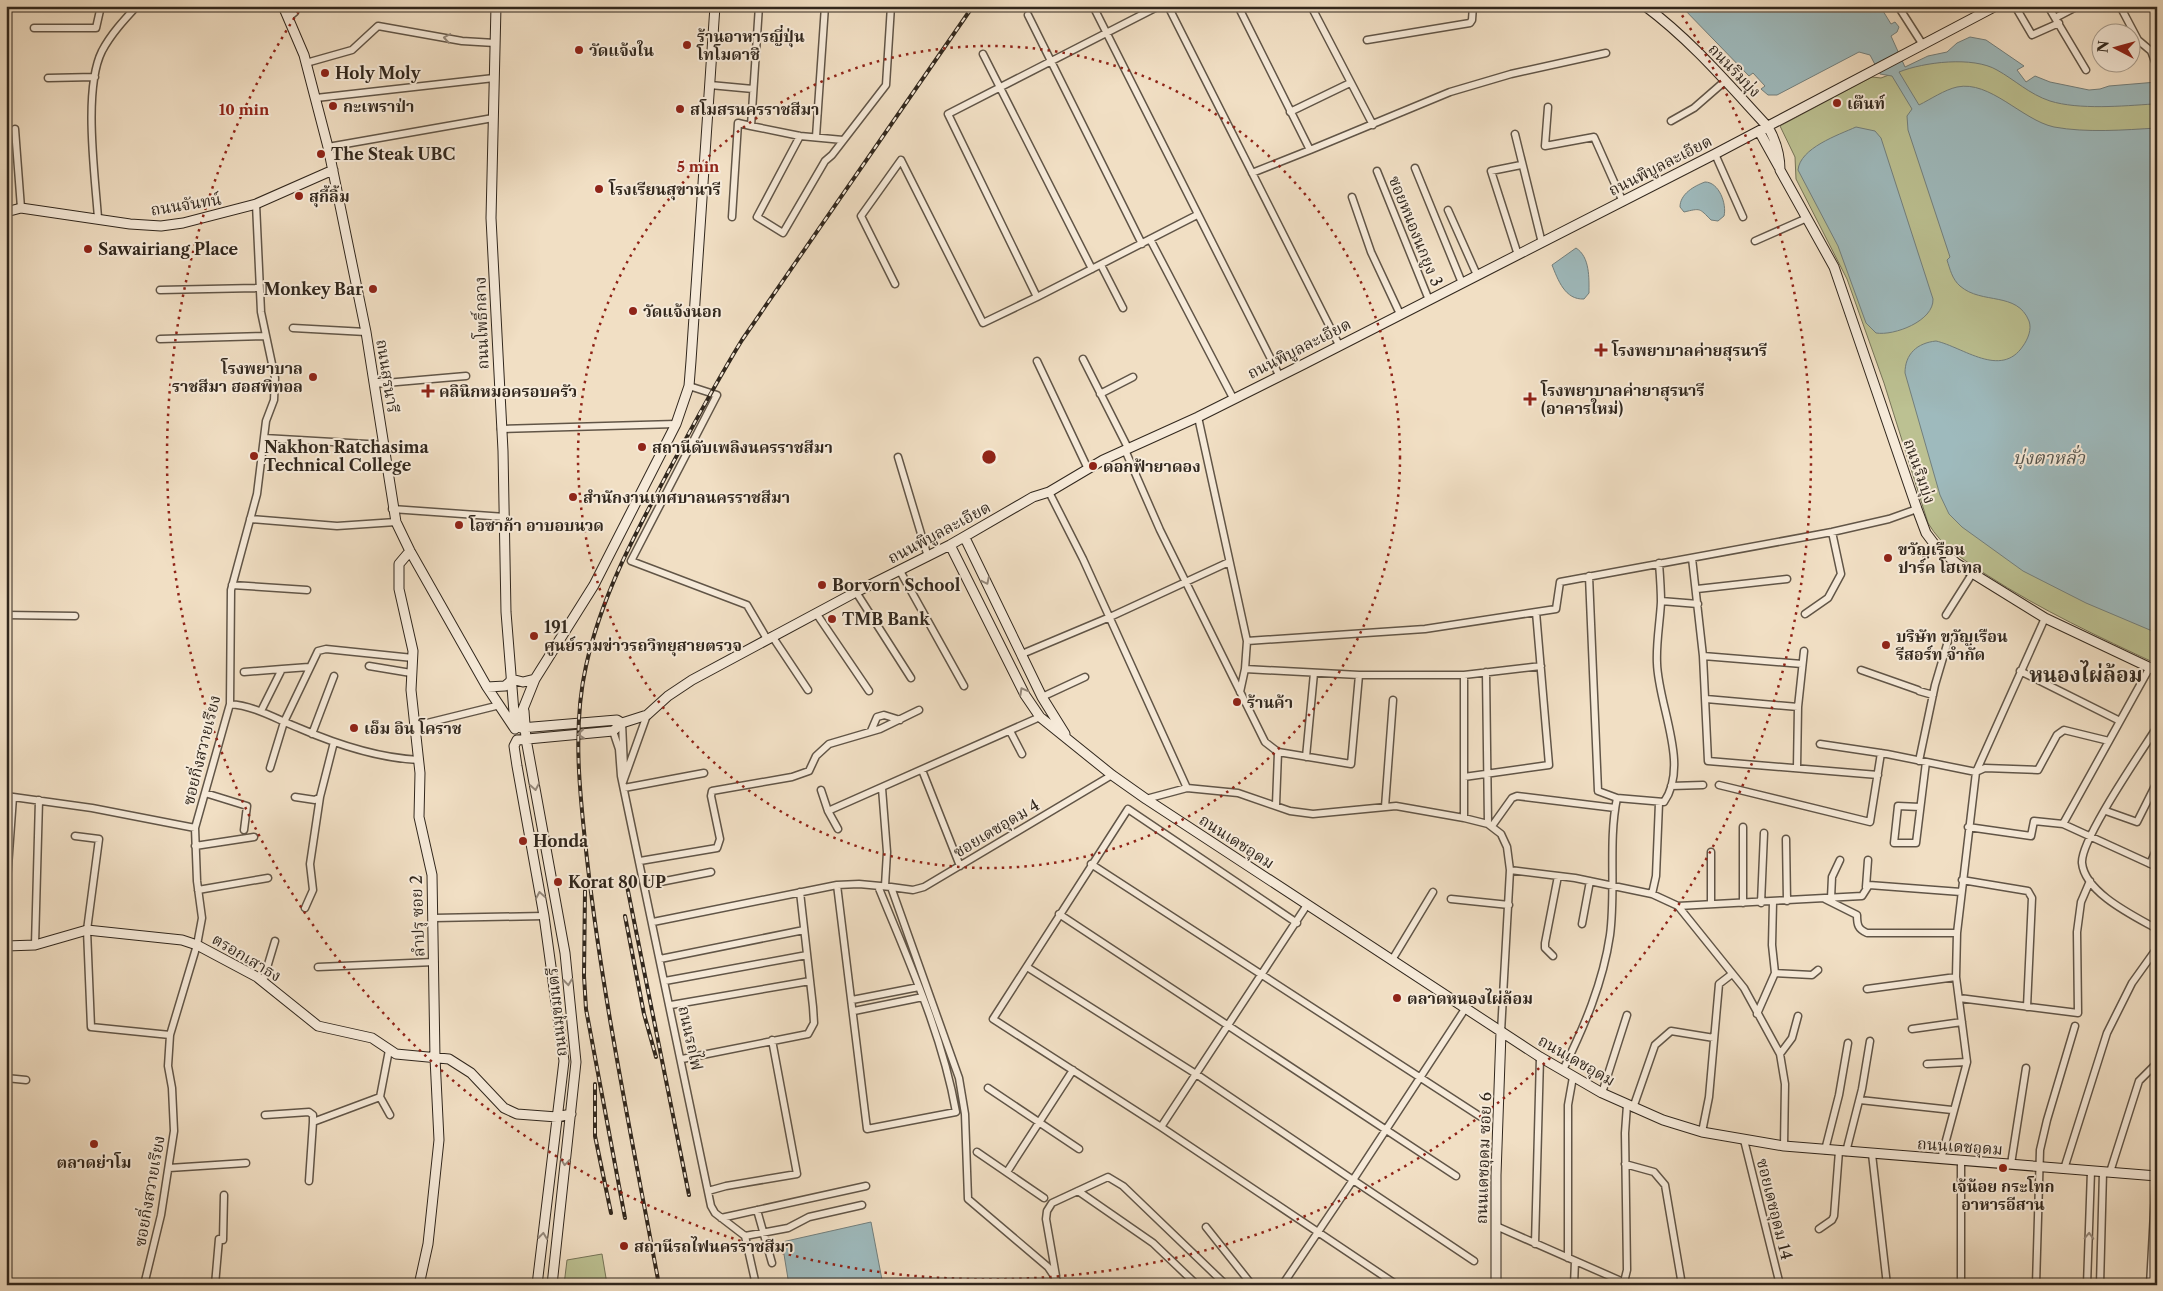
<svg xmlns="http://www.w3.org/2000/svg" width="2163" height="1291" font-family="'Libre Caslon Text','Noto Serif Thai',serif">
  <style>
    .green { fill: #bcc192; stroke: #767458 }
    .water { fill: #9ebabd; stroke: #727f7d }
    .lines { fill: none; stroke-linecap: round; stroke-linejoin: round }
    .street-casing { stroke: #615547; stroke-width: 9 }
    .secondary-casing { stroke: #31271d; stroke-width: 11 }
    .street { stroke: #f6ead9; stroke-width: 6 }
    .secondary { stroke: #f6ead9; stroke-width: 9 }
    .rail-casing { stroke: #31271d; stroke-width: 4 }
    .rail { stroke: #f6ead9; stroke-width: 2; stroke-dasharray: 5.5; stroke-linecap: butt }
    .oneway { stroke: #94887b }
    .ring { fill: none; stroke: #8f2418; stroke-width: 2.5; stroke-dasharray: 2.5 5 }
    .poi-dot { fill: #8f2418; stroke: #f6ead9; stroke-width: 2 }
    .labels { text-anchor: middle; stroke-width: 4; stroke-linejoin: round; paint-order: stroke }
    .poi-label { font-size: 16px; font-weight: bold; fill: #31271d; stroke: #f6ead9; text-anchor: start }
    .street-label { font-size: 16px; fill: #31271d; stroke: #f6ead9 }
    .water-label { font-size: 18px; font-style: italic; fill: #52534d; stroke: #f6ead9 }
    .district-label { font-size: 21px; font-weight: bold; fill: #31271d; stroke: #f6ead9 }
    .centre { fill: #8f2418; stroke: #f6ead9; stroke-width: 2.5 }
    .ring-label { font-size: 15px; text-anchor: middle; font-weight: bold; fill: #8f2418; stroke: #f6ead9; stroke-width: 4; stroke-linejoin: round; paint-order: stroke }
  </style>
  <rect width="100%" height="100%" fill="#f1dfc4"/>
  <filter id="stains"><feTurbulence type="fractalNoise" baseFrequency=".004" numOctaves="4"/><feColorMatrix values="0 0 0 0 .2 0 0 0 0 .09 0 0 0 0 .02 0 0 0 .5 -.17"/></filter>
  <radialGradient id="worn" r=".72"><stop offset=".6" stop-color="#630" stop-opacity="0"/><stop offset="1" stop-color="#630" stop-opacity=".3"/></radialGradient>
  <path class="green" d="M1961,59l38,8 29,22 129,7v568c-58,-27 -116,-54 -170,-89 -23,-15 -45,-28 -59,-52l-44,-140 -37,-104 -51,-100 -1,-22 -15,-31 92,-49 9,1 31,-12z
    M602,1254l5,30 -43,1 3,-25z"/>
  <path class="water" d="M1681,6h199l11,18 4,-2 4,5 -2,5 -6,4 14,31 23,-11 19,-4 10,-9 13,-6 16,3 38,26 -7,4 9,12 9,-6 15,6 39,8 11,-1 9,-3 48,-4v19l-4,3c-30,2 -74,6 -103,-3 -21,-7 -35,-21 -53,-31 -24,-14 -73,-8 -98,2l20,33c12,-6 25,-15 38,-18 33,-7 65,33 97,40 33,6 69,3 103,1v505l-71,-30 -63,-32 -61,-44 -13,-13 -9,-19 -35,-122c0,-19 12,-30 31,-32 27,6 65,38 87,5 5,-7 9,-17 6,-25 -12,-30 -47,-16 -69,-35 -8,-7 -10,-17 -13,-26l3,-3 -42,-127 -1,-14 5,-7 -20,-33 -12,-2 -10,-19 -11,-3 -82,43h-9l-7,-6 4,-3 -12,-13 -4,3z
    M1856,127l19,4 6,7 52,161c1,22 -39,37 -57,34l-10,-10 -28,-77 -40,-76c2,-22 40,-35 58,-43z
    M1705,182c14,0 22,22 19,34l-6,5 -7,-1c-12,-12 -10,-12 -27,-8l-4,-5c0,-13 14,-21 25,-25z
    M1576,248c14,9 13,30 13,45l-5,6c-19,1 -26,-19 -32,-34z
    M871,1222l12,63h-94l-7,-43z"/>
  <g class="lines">
    <defs>
      <path id="street" d="M1093,6l186,369
        M1168,6l171,339
        M1238,6l72,144 -58,23
        M1311,6l62,119
        M1898,6l25,39
        M2015,6l17,29 27,-12
        M2048,6l7,12 23,-12
        M2120,6l18,34 13,11 6,16
        M1028,15l114,229
        M289,17l6,-5 2,-6
        M2055,18l31,52
        M34,28h62l5,-22
        M1367,40l103,-17 2,-3 1,-14
        M983,54l109,215
        M306,63l46,-13 26,-24 84,15 33,2
        M48,78l47,-1
        M710,85l43,4
        M316,98l178,-20
        M1548,107l-3,39 49,-9 29,65
        M1290,112l60,-29
        M1671,121l23,-13 31,-27
        M751,126l49,10 43,4
        M15,129l6,79
        M1515,134l27,109
        M800,136l-43,81 26,16 42,-72 7,-6 54,-70 5,-79
        M816,137l9,-131
        M328,147l165,-29
        M1310,150l140,-58 61,-18 95,-21
        M1715,154l28,63
        M1415,168l47,115
        M1377,171l52,129
        M1352,197l19,55 29,62
        M1448,210l29,65
        M732,217l6,-94 13,3 8,-120
        M98,218c-3,-43 -15,-129 4,-167 9,-17 22,-31 35,-45
        M1150,239l83,159
        M1755,241l52,-23
        M1518,255l-27,-84 30,-6
        M1101,265l22,43
        M895,284l-34,-68 40,-56 82,163 54,-26 -89,-183 211,-108
        M160,290l99,-2
        M1037,297l160,-82
        M293,328l73,4
        M160,339l105,-3
        M1083,359l45,89
        M1037,361l51,108
        M374,384l92,-8
        M689,386l28,9 -86,166 116,44 20,34
        M1100,394l33,-17
        M1198,417l49,224 -2,28 -5,23
        M501,429l175,-5
        M264,438l120,7
        M1125,450l35,80 105,212 13,10 -2,53
        M898,457l30,100
        M1049,492l34,67 104,229
        M392,509l113,8
        M250,519l87,7 59,-4
        M1692,558l11,98 5,105 170,14
        M900,571l64,115
        M1589,576l9,215 19,7 47,4c26,-37 -6,-97 -7,-139 -1,-20 3,-41 4,-61 0,-13 -1,-26 -2,-39
        M232,585l75,5
        M1697,589l90,-10
        M856,592l55,86
        M1661,601l37,3
        M816,613l53,78
        M1805,614l23,-16 13,-24 -9,-42
        M6,615l69,1
        M1946,615l26,-41
        M772,636l36,54
        M1247,641l178,-12 131,-20 4,-27 272,-50 57,-13 28,-10
        M1022,654l88,-37 119,-55
        M1703,656l99,8
        M369,666l42,7
        M1245,669l114,6h105l77,-9
        M1861,670l57,20
        M2020,671l100,50
        M244,672l38,-3
        M1486,672l2,152
        M1464,675v143
        M1919,691l14,4
        M1042,697l43,-20
        M1706,699l92,8
        M230,704c25,2 46,15 69,24 39,17 78,30 120,32
        M261,711l21,-42 27,-2
        M622,723l2,45
        M415,726l85,-21
        M2157,727c-15,24 -77,113 -75,136 3,30 52,53 75,66
        M613,731l6,18 2,27 90,430 4,7 30,23 11,49
        M871,731l6,-14 7,-2 16,5
        M1010,731l12,23
        M312,734l22,-58
        M1820,744l67,10 89,18 9,-4 53,2 19,-35 7,-5 45,11
        M1278,752l73,12 8,-89
        M1306,757l8,-84
        M1919,761l16,-76 13,-44
        M270,768l14,-46 34,-71 8,-2 87,9
        M1797,768l1,-61 6,-56
        M922,770l38,96
        M1464,777l85,-12 -13,-153
        M623,782l24,-67
        M1719,785l151,37 11,-69
        M1671,786l32,-1
        M624,788l80,-15
        M882,788l5,64 -2,34
        M821,790l7,21 10,18
        M205,793l42,13 -3,24
        M6,796l86,12 103,20
        M295,797l20,3 5,-3 14,-55
        M1146,799l41,-11 51,5 52,18 23,3 83,-8 68,12 24,6 13,10 6,13 3,23 -9,162
        M1385,807l8,-107
        M1920,807l-22,-1 -4,37h22l10,-81
        M828,811l212,-94
        M2106,811l31,11 20,-40
        M2063,824l87,-157
        M1492,826l20,-28 5,-2 98,12
        M1743,827v76
        M1968,827l63,9 3,-15 29,3 94,43
        M75,836l24,3 -12,91 4,97 79,8
        M1786,839l1,62
        M195,846l59,-9
        M1711,852v52
        M640,861l77,-13 3,-9 -9,-43 1,-5 80,-14 17,-6 7,-15 13,-12 51,-15 39,-19
        M1091,864l390,253
        M2150,864l7,-16
        M1510,870l65,8 77,16 26,12 66,82 36,66 5,30 -1,62
        M1962,880l66,11 4,7 -5,109
        M645,885l66,-13
        M837,885l30,244 89,-17c-14,-79 -48,-152 -78,-226
        M891,887l22,3 11,-3 188,-112
        M1866,887l2,-27
        M198,890l70,-12
        M1652,894l4,-18 3,-73
        M6,895l7,-98
        M1831,898l1,-21 8,-17
        M1451,899l58,6
        M1825,899l32,16c0,10 1,14 10,18h90
        M1761,903l3,-70
        M1678,906l184,-10 7,-11 92,7
        M305,908l8,-18 -3,-26 10,-67
        M1059,914l397,262
        M434,918l110,-2
        M653,922l184,-37 22,-1 32,3 68,191 6,36 3,85 80,68 12,18
        M1297,923l-169,-114 -135,210 168,108 236,158
        M1582,924l8,-43
        M35,945l4,-145
        M1553,956l-8,-8v-5l13,-67
        M660,959l144,-29
        M1392,960l41,-68
        M318,967l116,-5
        M1027,967l169,107 157,106 112,-171
        M1775,973l37,2 6,-5
        M263,981l12,-40
        M665,981l142,-26
        M1867,989l89,-12
        M1959,998l119,15 -1,-81 4,-30 9,-21
        M852,1000l67,-13
        M671,1005l139,-24
        M854,1011l69,-14
        M1757,1014l18,-41 -3,-28 1,-43
        M1912,1029l50,-7
        M1780,1054l12,-16 6,-22
        M682,1059l126,-25 6,-11 -1,-16 -13,-115
        M1927,1064l40,-2
        M1563,1070c21,-43 40,-87 47,-135 6,-45 -2,-93 7,-137
        M6,1078l20,2
        M988,1088l91,61
        M1602,1093l25,-78
        M380,1097l10,18
        M1860,1100l92,10
        M1633,1108l22,-63 16,-14 43,7
        M265,1115l44,-3 4,3v7
        M1161,1127l146,-222
        M1702,1132l7,-35 10,-113 13,-10
        M1744,1140l36,145
        M1825,1150l14,-55 9,-52
        M977,1152l67,46
        M1846,1152l16,-63 8,-48
        M1872,1154l15,131
        M1941,1159l26,-97 -11,-85 1,-44 19,-161 69,-154
        M1961,1160v125
        M1625,1164l29,8 11,13 17,100
        M2011,1164l15,-96
        M169,1168l77,-5
        M2064,1169l43,-136 25,-50 25,-35
        M1007,1172l66,-102
        M2110,1172l29,-91 18,-18
        M309,1181l4,-59 67,-25 9,-47
        M708,1191l18,-5 71,-12 -25,-134
        M1078,1191l75,52 44,42
        M757,1210l15,53
        M721,1218l145,-32
        M1496,1226l134,59
        M1206,1227l46,58
        M1819,1229l13,-9 2,-4 5,-65
        M745,1236l43,-8 21,-11 53,-12
        M223,1240l1,-45
        M1535,1244l5,-187
        M1568,1258v-153l5,-28
        M1056,1276l-10,-57 1,-8 5,-8 56,-26 15,9 103,99
        M1624,1282l3,-12 -2,-137 2,-28
        M144,1285l17,-70 13,-84 -2,-43 -4,-22 2,-31 27,-90 5,-27 -5,-37 -2,-53 35,-124 1,-114 26,-96 9,-73 8,-21 1,-22 -14,-66 -5,-108
        M215,1285l4,-46
        M1284,1285l-1,-1 70,-104 121,81
        M1574,1285l1,-24
        M2036,1285l4,-135 7,-30 28,-94
        M2087,1285l4,-114
        M2100,1285l3,-113
        M2150,1285l6,-109"/>
      <path id="secondary" d="M283,6l21,49 24,92 38,185 30,190 14,29 77,136 28,42
        M496,6l-5,212 12,233 3,161 9,113
        M1645,6c46,34 84,79 123,121 8,14 12,26 12,43l54,97 83,242 9,24 9,12 21,18 89,55 112,53
        M1759,131l20,36
        M6,212l15,-4 109,16 31,2 22,-3 73,-19 77,-34
        M965,538l77,159 23,37
        M950,545l75,150 15,22 72,58 34,24 394,258 62,36 61,27 39,12 82,14 373,30
        M410,551l-11,13v25l14,62 -2,39 9,83 -1,44 13,58 3,183 4,82 -11,104 -9,41
        M511,679l12,3 12,-3
        M487,687l18,-1 6,-5
        M524,711l2,28 39,214 11,109 -24,223
        M521,728l96,-8 5,3
        M515,729l20,-50 59,-94 82,-161 13,-38 2,-25 24,-355
        M517,740l96,-9 9,-8 25,-8 21,-19 24,-16 164,-88 94,-47 83,-48 16,-5 54,-32 95,-43 106,-53 411,-210 281,-148
        M517,740l-3,6 3,20 27,150 20,145 -27,224
        M6,946l29,-1 52,-15 95,10 15,5 60,32 61,49 54,12 24,16 53,5 22,14 33,35 13,6 40,3 14,-3
        M1496,1285v-110l5,-143"/>
    </defs>
    <use href="#street" class="street-casing"/>
    <use href="#secondary" class="secondary-casing"/>
    <use href="#street" class="street"/>
    <use href="#secondary" class="secondary"/>
    <defs>
      <path id="rail" d="M626,881l63,314
        M585,891l-1,85 2,33 39,209
        M625,916l19,98 12,43
        M595,1084v52l16,77
        M659,1285c-26,-142 -56,-283 -72,-426 -7,-63 -15,-131 -1,-193 15,-69 48,-130 81,-192 24,-45 48,-90 75,-134l231,-334"/>
    </defs>
    <use href="#rail" class="rail-casing"/>
    <use href="#rail" class="rail"/>
  </g>
  <defs><path id="oneway-chevron" d="M-2-3.5L2.5 0L-2 3.5" fill="none" stroke-width="1.6" stroke-linecap="round" stroke-linejoin="round" transform="scale(1.25)"/></defs>
  <g class="oneway">
    <use href="#oneway-chevron" transform="translate(447 38) rotate(-170)"/>
    <use href="#oneway-chevron" transform="translate(986 581) rotate(64)"/>
    <use href="#oneway-chevron" transform="translate(1023 691) rotate(-119)"/>
    <use href="#oneway-chevron" transform="translate(581 734) rotate(175)"/>
    <use href="#oneway-chevron" transform="translate(535 787) rotate(80)"/>
    <use href="#oneway-chevron" transform="translate(540 895) rotate(-100)"/>
    <use href="#oneway-chevron" transform="translate(568 982) rotate(84)"/>
    <use href="#oneway-chevron" transform="translate(565 1162) rotate(96)"/>
    <use href="#oneway-chevron" transform="translate(543 1236) rotate(-83)"/>
    <use href="#oneway-chevron" transform="translate(2089 1236) rotate(-88)"/>
  </g>
  <g class="ring">
    <circle cx="989" cy="457" r="411"/>
    <path d="M1678 9A822 822 0 1 1 300 9"/>
  </g>
  <g class="poi-dot">
    <circle cx="687" cy="45" r="5"/>
    <circle cx="579" cy="50" r="5"/>
    <circle cx="325" cy="73" r="5"/>
    <circle cx="1837" cy="103" r="5"/>
    <circle cx="333" cy="106" r="5"/>
    <circle cx="680" cy="109" r="5"/>
    <circle cx="321" cy="154" r="5"/>
    <circle cx="599" cy="189" r="5"/>
    <circle cx="299" cy="196" r="5"/>
    <circle cx="88" cy="249" r="5"/>
    <circle cx="373" cy="289" r="5"/>
    <circle cx="633" cy="311" r="5"/>
    <path d="M1598.5 342.5h5v5h5v5h-5v5h-5v-5h-5v-5h5z"/>
    <circle cx="313" cy="377" r="5"/>
    <path d="M425.5 383.5h5v5h5v5h-5v5h-5v-5h-5v-5h5z"/>
    <path d="M1527.5 391.5h5v5h5v5h-5v5h-5v-5h-5v-5h5z"/>
    <circle cx="642" cy="447" r="5"/>
    <circle cx="254" cy="456" r="5"/>
    <circle cx="1093" cy="466" r="5"/>
    <circle cx="573" cy="497" r="5"/>
    <circle cx="459" cy="525" r="5"/>
    <circle cx="1888" cy="558" r="5"/>
    <circle cx="822" cy="585" r="5"/>
    <circle cx="832" cy="619" r="5"/>
    <circle cx="534" cy="636" r="5"/>
    <circle cx="1886" cy="645" r="5"/>
    <circle cx="1237" cy="702" r="5"/>
    <circle cx="354" cy="728" r="5"/>
    <circle cx="523" cy="841" r="5"/>
    <circle cx="558" cy="882" r="5"/>
    <circle cx="1397" cy="998" r="5"/>
    <circle cx="94" cy="1144" r="5"/>
    <circle cx="2003" cy="1168" r="5"/>
    <circle cx="624" cy="1246" r="5"/>
  </g>
  <g class="labels">
    <g class="poi-label">
      <text x="697" y="42">ร้านอาหารญี่ปุ่น<tspan x="697" dy="18">โทโมดาชิ</tspan></text>
      <text x="589" y="56">วัดแจ้งใน</text>
      <text x="335" y="79">Holy Moly</text>
      <text x="1847" y="109">เต๊นท์</text>
      <text x="343" y="112">กะเพราป่า</text>
      <text x="690" y="115">สโมสรนครราชสีมา</text>
      <text x="331" y="160">The Steak UBC</text>
      <text x="609" y="195">โรงเรียนสุขานารี</text>
      <text x="309" y="202">สุกี้ลิ้ม</text>
      <text x="98" y="255">Sawairiang Place</text>
      <text x="363" y="295" text-anchor="end">Monkey Bar</text>
      <text x="643" y="317">วัดแจ้งนอก</text>
      <text x="1612" y="356">โรงพยาบาลค่ายสุรนารี</text>
      <text x="303" y="374" text-anchor="end">โรงพยาบาล<tspan x="303" dy="18">ราชสีมา ฮอสพิทอล</tspan></text>
      <text x="1541" y="396">โรงพยาบาลค่ายาสุรนารี<tspan x="1541" dy="18">(อาคารใหม่)</tspan></text>
      <text x="439" y="397">คลินิกหมอครอบครัว</text>
      <text x="264" y="453">Nakhon Ratchasima<tspan x="264" dy="18">Technical College</tspan></text>
      <text x="652" y="453">สถานีดับเพลิงนครราชสีมา</text>
      <text x="1103" y="472">ดอกฟ้ายาดอง</text>
      <text x="583" y="503">สำนักงานเทศบาลนครราชสีมา</text>
      <text x="469" y="531">โอซาก้า อาบอบนวด</text>
      <text x="1898" y="555">ขวัญเรือน<tspan x="1898" dy="18">ปาร์ค โฮเทล</tspan></text>
      <text x="832" y="591">Borvorn School</text>
      <text x="842" y="625">TMB Bank</text>
      <text x="544" y="633">191<tspan x="544" dy="18">ศูนย์รวมข่าวรถวิทยุสายตรวจ</tspan></text>
      <text x="1896" y="642">บริษัท ขวัญเรือน<tspan x="1896" dy="18">รีสอร์ท จำกัด</tspan></text>
      <text x="1247" y="708">ร้านค้า</text>
      <text x="364" y="734">เอ็ม อิน โคราช</text>
      <text x="533" y="847">Honda</text>
      <text x="568" y="888">Korat 80 UP</text>
      <text x="1407" y="1004">ตลาดหนองไผ่ล้อม</text>
      <text x="94" y="1168" text-anchor="middle">ตลาดย่าโม</text>
      <text x="2003" y="1192" text-anchor="middle">เจ้น้อย กระโทก<tspan x="2003" dy="18">อาหารอีสาน</tspan></text>
      <text x="634" y="1252">สถานีรถไฟนครราชสีมา</text>
    </g>
    <g class="street-label">
      <text transform="translate(1735 70) rotate(46)" y="6">ถนนริมบุ่ง</text>
      <text transform="translate(1660 165) rotate(-27)" y="6">ถนนพิบูลละเอียด</text>
      <text transform="translate(186 204) rotate(-9)" y="6">ถนนจันทน์</text>
      <text transform="translate(1416 231) rotate(68)" y="6">ซอยหนองนกยูง 3</text>
      <text transform="translate(481 323) rotate(-92)" y="6">ถนนโพธิ์กลาง</text>
      <text transform="translate(1299 348) rotate(-27)" y="6">ถนนพิบูลละเอียด</text>
      <text transform="translate(388 376) rotate(81)" y="6">ถนนสุรนารี</text>
      <text transform="translate(1920 471) rotate(71)" y="6">ถนนริมบุ่ง</text>
      <text transform="translate(939 532) rotate(-28)" y="6">ถนนพิบูลละเอียด</text>
      <text transform="translate(201 750) rotate(-76)" y="6">ซอยกิ่งสวายเรียง</text>
      <text transform="translate(996 828) rotate(-31)" y="6">ซอยเดชอุดม 4</text>
      <text transform="translate(1237 841) rotate(33)" y="6">ถนนเดชอุดม</text>
      <text transform="translate(417 916) rotate(-92)" y="6">ลำปรุ ซอย 2</text>
      <text transform="translate(247 957) rotate(31)" y="6">ตรอกเสาธง</text>
      <text transform="translate(556 1012) rotate(-96)" y="6">ถนนมุขมนตรี</text>
      <text transform="translate(691 1038) rotate(78)" y="6">ถนนรถไฟ</text>
      <text transform="translate(1577 1060) rotate(30)" y="6">ถนนเดชอุดม</text>
      <text transform="translate(1960 1146) rotate(4)" y="6">ถนนเดชอุดม</text>
      <text transform="translate(1483 1158) rotate(-88)" y="6">ถนนเดชอุดม ซอย 6</text>
      <text transform="translate(149 1191) rotate(-80)" y="6">ซอยกิ่งสวายเรียง</text>
      <text transform="translate(1775 1209) rotate(76)" y="6">ซอยเดชอุดม 14</text>
    </g>
    <g class="water-label">
      <text x="2049" y="464">บุ่งตาหลั่ว</text>
    </g>
    <g class="district-label">
      <text x="2086" y="682">หนองไผ่ล้อม</text>
    </g>
  </g>
  <circle cx="989" cy="457" r="8" class="centre"/>
  <g class="ring-label">
    <text x="244" y="115">10 min</text>
    <text x="698" y="172">5 min</text>
  </g>
  <rect width="2163" height="1291" fill="none" stroke="#f1dfc4" stroke-width="25"/>
  <rect x="8" y="8" width="2148" height="1276" fill="none" stroke="#31271d" stroke-width="2.5"/>
  <rect x="12" y="12" width="2138" height="1266" fill="none" stroke="#31271d"/>
  <g transform="translate(2116 48) rotate(276)"><circle r="24" fill="#f6ead9" stroke="#a79c8e"/>
  <path d="M0-4L9 19L0 12L-9 19Z" fill="#8f2418"/>
  <text y="-8" font-size="14" font-weight="bold" text-anchor="middle" fill="#31271d">N</text>
  </g>
  <rect width="100%" height="100%" filter="url(#stains)"/>
  <rect width="100%" height="100%" fill="url(#worn)"/>
</svg>
